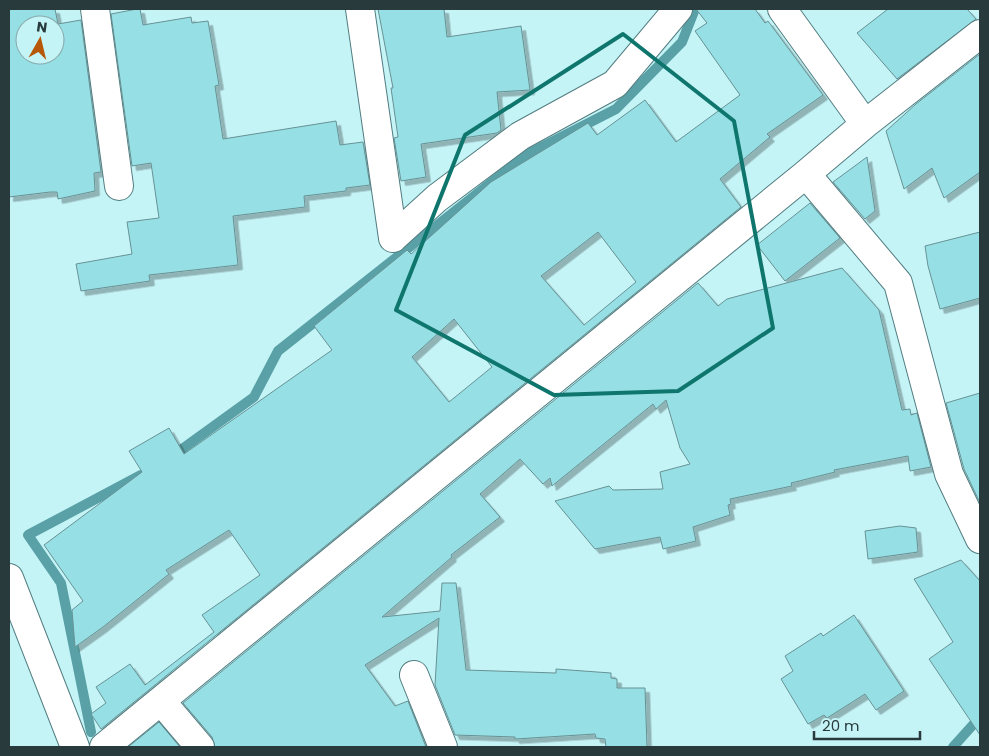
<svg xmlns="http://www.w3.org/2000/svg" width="989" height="756" font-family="Poppins,sans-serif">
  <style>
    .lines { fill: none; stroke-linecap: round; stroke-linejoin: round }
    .stream { stroke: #59a1a6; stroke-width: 10 }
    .building { fill: #96dfe4; stroke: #679295; fill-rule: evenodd; filter: url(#shadow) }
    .minor-casing { stroke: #527d80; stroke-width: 30 }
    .minor { stroke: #fff; stroke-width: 28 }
    .marked { fill: none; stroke: #0f766e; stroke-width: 4; stroke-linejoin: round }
  </style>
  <defs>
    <filter id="shadow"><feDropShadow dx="4.5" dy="4.5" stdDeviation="0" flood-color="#0004"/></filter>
  </defs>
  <rect width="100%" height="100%" fill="#c5f4f7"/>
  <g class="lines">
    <path class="stream" d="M171,457l83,-60 24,-46 248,-196 90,-46 66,-67 13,-33
      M91,732l-30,-149 -33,-48 113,-60
      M953,747l27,-30"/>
  </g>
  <path class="building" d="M9,9h46l3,15 23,-4 20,152 -7,1 1,18 -37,8 -1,-7h-7l-41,5zM25,25h30v30h-30z
    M137,9h3l3,16 48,-8 1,6 16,-2 11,64 -4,1 8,53 113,-18 4,24 23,-3 7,43 -24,3v3l-42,5 1,11 -72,9 5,49 -89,10 1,6 -69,10 -5,-27 56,-10 -5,-32 32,-4 -8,-55 -19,3 -21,-152z
    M378,9h66l3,28 74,-11 9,64 -33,2 4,38 -4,3 -76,11 5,33 -25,4 -7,-43 4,-1 -7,-49h2z
    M696,9h59l10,14 3,-2 55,74 -56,39 3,3 -50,42 21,28 -640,522 -10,-15 15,-11 -10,-16 34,-23 15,21 69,-53 -12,-17 58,-40 -31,-45 -63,40 3,4 -66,53 -28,20 -3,-37 11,-9 -39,-56 98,-73 -13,-21 40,-23 15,26 148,-104 -18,-24 93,-76 4,4 80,-72 97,-59 9,12 48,-35 31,42 64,-47 -45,-64 12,-8zM598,232l38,50 -52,43 -43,-49zM454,319l38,48 -43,35 -37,-45z
    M888,9h79l9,10 -79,60 -40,-46z
    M980,54v118l-36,26 -12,-30 -28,21 -18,-58 30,-27z
    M867,157l8,54 -10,8 -32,-37z
    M810,203l30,35 -55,43 -28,-36z
    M980,232v66l-40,11 -12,-43 -3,-20z
    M842,268l37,42 23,100 8,-1 1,6 6,-2 14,54 -21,4 -2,-15 -74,14 1,2 -44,11 1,3 -62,13 1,5 -3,1 2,10 -37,12 3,14 -33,8 -3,-12 -65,12 -40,-48 54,-15 4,4 50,-1 -3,-17 30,-8 -10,-16 -14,-48 -10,9 -3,-5 -101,82 -2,-8 -7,6 -23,-25 -40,35 20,23 -49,38 1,2 -70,60 58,-6 2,-28h14l10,87 90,3v-4l55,4v5l6,1v9h28l2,59h-41l-1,-8 -9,-1 -1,-4 -80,5v-2l-60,-2 -20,-50 4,-67 -74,47 30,41 13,-5 18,46h-211l-3,-10 -29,-34 515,-420 20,23 9,-7z
    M980,393v110l-16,-34 -18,-66z
    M900,526l16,2 2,24 -50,7 -3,-28z
    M961,560l19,21v154l-51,-76 24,-17 -39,-63z
    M854,615l50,76 -28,19 -11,-16 -38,24 -3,-3 -16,9 -27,-45 12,-8 -8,-15 36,-23 2,3z
    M159,722l21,25h-52z"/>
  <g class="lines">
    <defs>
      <path id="minor" d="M95,9l24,177
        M360,9l33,229
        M782,9l83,115
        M806,174l92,109 51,191 31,65
        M393,238l44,-40 83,-62 95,-52 63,-75
        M9,578l66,169
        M414,675l29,72
        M161,701l39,46
        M104,747l702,-573 59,-50 115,-90"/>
    </defs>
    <use href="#minor" class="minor-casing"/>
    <use href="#minor" class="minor"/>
  </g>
  <path class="marked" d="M623,34l111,87 39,207 -95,63 -124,4 -158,-85 69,-175z"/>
  <rect width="989" height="756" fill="none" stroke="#283a3b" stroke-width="20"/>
  <g transform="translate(40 40) rotate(8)"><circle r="24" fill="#c5f4f7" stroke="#86aaac"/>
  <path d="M0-4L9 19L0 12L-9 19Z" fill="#b65808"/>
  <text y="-8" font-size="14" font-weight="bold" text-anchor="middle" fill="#283a3b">N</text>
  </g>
  <path d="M814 731v8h106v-8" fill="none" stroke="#283a3b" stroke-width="2.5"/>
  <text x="822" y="731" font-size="15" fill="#283a3b" stroke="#c5f4f7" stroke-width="4" paint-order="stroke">20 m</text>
</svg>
